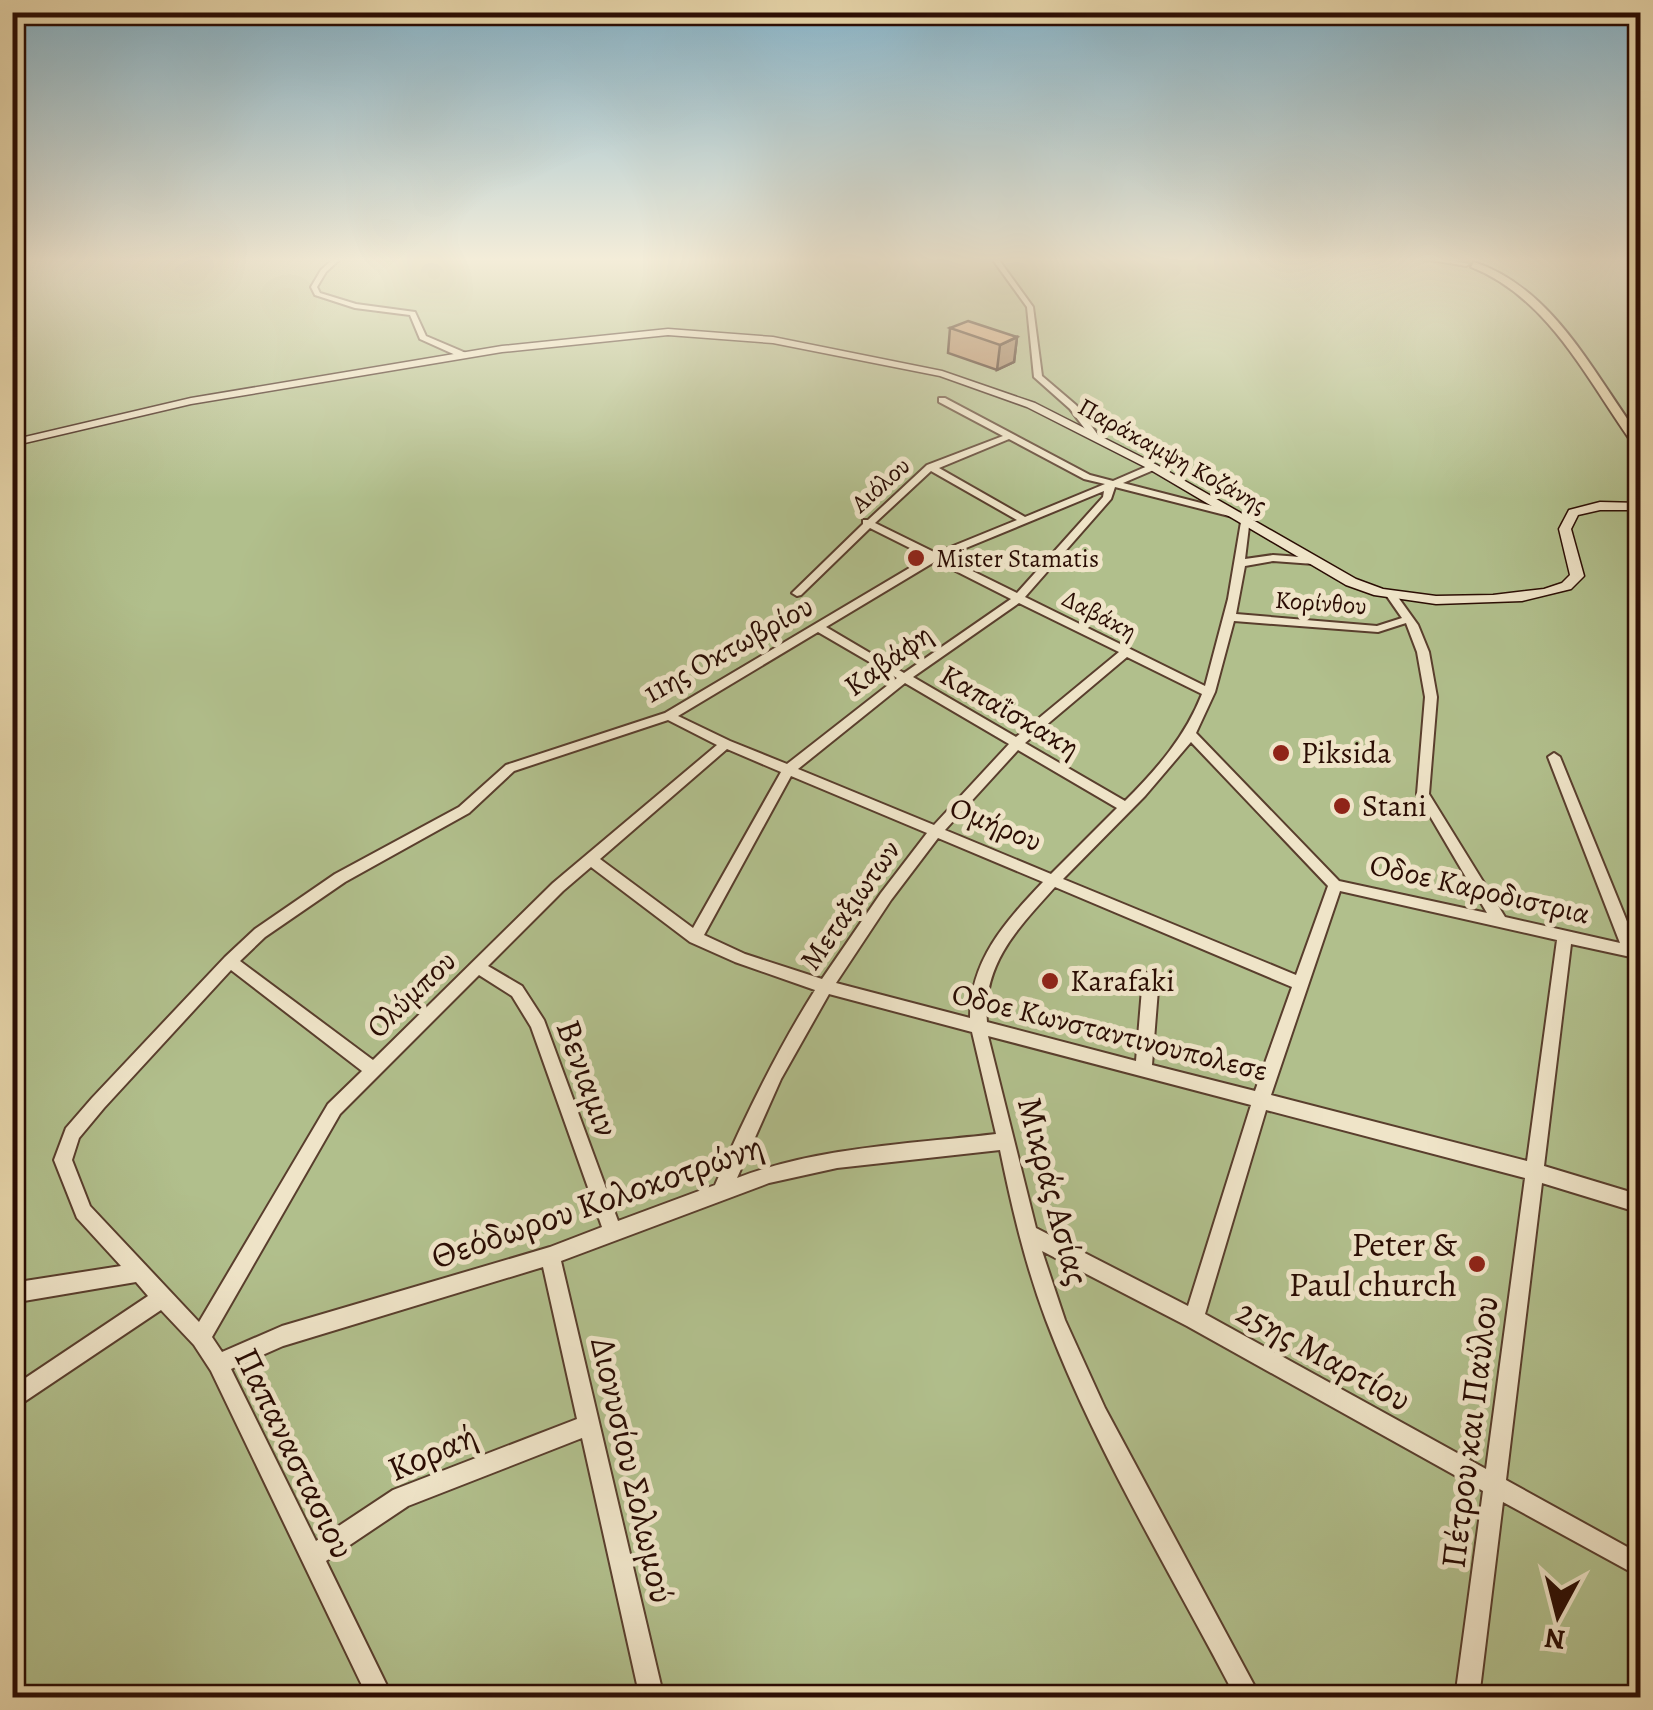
<svg xmlns="http://www.w3.org/2000/svg" width="1653" height="1710" font-family="Alegreya,serif">
  <style>
    .green { fill: #b1bf8c; stroke: #6e6648; stroke-width: 2.5 }
    .lines { fill: none; stroke-linecap: round; stroke-linejoin: round }
    .minor-casing { stroke: #593e2d; stroke-width: 4 }
    .secondary-casing { stroke: #2a0c03; stroke-width: 3 }
    .primary-casing { stroke: #2a0c03; stroke-width: 4 }
    .minor { fill: #efe4c8; fill-rule: evenodd }
    .secondary { fill: #efe4c8; fill-rule: evenodd }
    .primary { fill: #e7d6ab; fill-rule: evenodd }
    .wall { fill: #bd8d66; stroke: #2a0c03; stroke-width: 2.5 }
    .shaded-wall { fill: #9a7353; stroke: #2a0c03; stroke-width: 2.5 }
    .building { fill: #dca477; stroke: #2a0c03; stroke-width: 2.5 }
    .poi-dot { fill: #8f2418; stroke: #efe4c8; stroke-width: 4 }
    .labels { text-anchor: middle; stroke-width: 10; stroke-linejoin: round; paint-order: stroke }
    .far-street-label { font-size: 25px; fill: #2a0c03; stroke: #efe4c8 }
    .far-poi-label { font-size: 25px; fill: #2a0c03; stroke: #efe4c8; text-anchor: start }
    .street-label { font-size: 30px; fill: #2a0c03; stroke: #efe4c8 }
    .poi-label { font-size: 30px; fill: #2a0c03; stroke: #efe4c8; text-anchor: start }
    .near-street-label { font-size: 35px; fill: #2a0c03; stroke: #efe4c8 }
    .near-poi-label { font-size: 35px; fill: #2a0c03; stroke: #efe4c8; text-anchor: end }
  </style>
  <rect width="100%" height="100%" fill="#e7d6ab"/>
  <filter id="stains"><feTurbulence type="fractalNoise" baseFrequency=".002" numOctaves="4"/><feColorMatrix values="0 0 0 0 .2 0 0 0 0 .09 0 0 0 0 .02 0 0 0 .5 -.17"/></filter>
  <radialGradient id="worn" r=".72"><stop offset=".6" stop-color="#630" stop-opacity="0"/><stop offset="1" stop-color="#630" stop-opacity=".3"/></radialGradient>
  <path class="green" d="M12,260h1628v1437h-1627z"/>
  <g class="lines">
    <defs>
      <path id="minor" d="M332,260h7l-13,12 -9,15 3,6 36,11 59,8 11,24 40,17v4h-6l-40,-18 -10,-24 -55,-7 -40,-13 -4,-8 10,-17z
        M993,260h6l34,47 9,69 34,29 22,30 -1,2h-6l-21,-28 -36,-32 -7,-70z
        M1431,260h18l20,4 -3,2z
        M939,398h6l145,77 23,6 37,-16h6v4l-33,14 117,30v4l-3,1 -122,-31 -4,12 -86,98 180,89 23,-87 14,-83 8,2 -5,41 28,-4 41,3 5,3 -5,3 -41,-3 -28,5 -9,48 141,12 25,-8 -16,-23 1,-2h8l23,32 11,27 8,45 -8,97 76,123 115,26 -72,-186 6,-4 6,4 77,189 3,1v12l-69,-15 -27,222 96,29v18l-98,-30 -36,297 134,74v23l-137,-75 -24,196h-24l28,-207 -296,-165 -145,-75 23,69 40,88 156,290h-25c-65,-125 -140,-246 -190,-378 -21,-56 -34,-112 -46,-170l-163,18 -68,15 -208,78 103,437h-24l-58,-260 -174,68 -82,55 67,137h-25l-157,-327 -17,-26 -33,-35 -149,100v-23l136,-91 -12,-14 -124,21v-20l109,-17 -44,-48 -23,-58 12,-32 26,-30 133,-141 30,-28 80,-55 124,-67 47,-42 159,-52 263,-156 -58,-29 -69,67 -4,1 -5,-3 71,-69v-4h5l59,-55 76,-29 -64,-34zM1009,439l75,40 21,5 -80,33 -86,-49zM931,471l86,49 -81,33 -61,-30zM1104,491l-1,6 -86,96 -73,-36zM936,561l75,38 -107,74 -78,-46zM1019,603l100,49 -103,85 -103,-60zM1234,621l144,11 28,-9 11,29 8,45 -8,97 70,119 -148,-32 -143,-148 19,-41zM818,632l79,46 -110,86 -57,-23 -52,-25zM1127,657l75,37c-17,43 -45,75 -77,107l-100,-58zM905,683l104,61 -75,81 -136,-56zM668,720l49,25 -164,138 -180,177 -133,-99 25,-24 80,-55 124,-69 45,-42zM1191,742l137,144 -32,89 -233,-96 82,-83zM727,749l54,23 -88,156 -93,-69zM1018,750l99,58 -66,66 -106,-44zM791,776l136,57 -46,60 -59,86 -77,-25 -41,-19zM938,838l105,44c-38,40 -73,78 -73,136l-134,-35 55,-83zM591,867l99,75 45,20 80,28c-39,62 -71,128 -100,195l-97,36 -74,-201 -22,-34 -34,-20 75,-75zM1055,887l237,100 -37,104 -103,-26 7,-88 -3,-4 -5,-2 -5,2 -3,4 -7,84 -149,-39c-5,-58 31,-94 68,-135zM1340,891l217,49 -30,221 -256,-66zM231,970l131,101 -34,33 -129,218 -109,-116 -18,-46 7,-22 25,-30zM479,975l33,21 19,31 71,200 -52,20 -268,79 -60,26 -10,-15 128,-223zM829,994l143,38 24,102c-87,10 -177,13 -259,44l44,-99zM988,1036l263,69 -63,201 -152,-78zM1266,1110l259,68 -39,291 -281,-155zM543,1267l34,152 -184,71 -77,51 -85,-172 52,-23z"/>
      <path id="secondary" d="M668,329l105,8 169,34 93,32 122,62 199,114 27,10 53,7 57,-1 51,-6 18,-6 8,-8 -11,-46 10,-19 31,-8 40,1v7h-40l-22,5 -7,14 13,47 -13,13 -49,12 -86,3 -62,-9 -28,-10 -197,-116 -122,-62 -87,-31 -167,-33 -105,-8 -166,17 -311,52 -179,42v-6l179,-42 311,-52z"/>
      <path id="primary" d="M1474,262c80,27 119,111 166,175v12l-4,-1c-48,-66 -86,-150 -165,-181z"/>
    </defs>
    <use href="#minor" class="minor-casing"/>
    <use href="#secondary" class="secondary-casing"/>
    <use href="#primary" class="primary-casing"/>
    <use href="#minor" class="minor"/>
    <use href="#secondary" class="secondary"/>
    <use href="#primary" class="primary"/>
  </g>
  <path class="wall" d="M950,328l67,9 -3,25 -17,8 -49,-17z"/>
  <path class="shaded-wall" d="M1017,337l-3,25 -17,8 3,-25z"/>
  <path class="building" d="M968,321l49,16 -17,8 -50,-17z"/>
  <linearGradient id="sky" x2="0" y2="1"><stop stop-color="#87b6cd"/><stop offset="0.52" stop-color="#f4edd9"/><stop offset="1" stop-color="#f4edd9" stop-opacity="0"/></linearGradient>
  <rect width="1653" height="499" fill="url(#sky)"/>
  <g class="poi-dot">
    <circle cx="916" cy="558" r="10"/>
    <circle cx="1281" cy="753" r="10"/>
    <circle cx="1342" cy="806" r="10"/>
    <circle cx="1050" cy="981" r="10"/>
    <circle cx="1477" cy="1264" r="10"/>
  </g>
  <g class="labels">
    <g class="far-street-label">
      <text transform="translate(1173 455) rotate(29)" y="9">Παράκαμψη Κοζάνης</text>
      <text transform="translate(880 484) rotate(-42)" y="9">Αιόλου</text>
      <text transform="translate(1321 602) rotate(4)" y="9">Κορίνθου</text>
      <text transform="translate(1100 614) rotate(27)" y="9">Δαβάκη</text>
    </g>
    <g class="far-poi-label">
      <text x="936" y="567">Mister Stamatis</text>
    </g>
    <g class="street-label">
      <text transform="translate(728 649) rotate(-29)" y="10">11ης Οκτωβρίου</text>
      <text transform="translate(888 660) rotate(-36)" y="10">Καβάφη</text>
      <text transform="translate(1010 711) rotate(30)" y="10">Καπαΐσκακη</text>
      <text transform="translate(996 824) rotate(23)" y="10">Ομήρου</text>
      <text transform="translate(1480 889) rotate(13)" y="10">Oδοε Καροδιστρια</text>
      <text transform="translate(850 905) rotate(-55)" y="10">Μεταξιωτων</text>
      <text transform="translate(411 994) rotate(-44)" y="10">Ολύμπου</text>
      <text transform="translate(1110 1032) rotate(14)" y="10">Oδοε Κωνσταντινουπολεσε</text>
    </g>
    <g class="poi-label">
      <text x="1301" y="763">Piksida</text>
      <text x="1362" y="816">Stani</text>
      <text x="1070" y="991">Karafaki</text>
    </g>
    <g class="near-street-label">
      <text transform="translate(588 1078) rotate(70)" y="12">Βενιαμιν</text>
      <text transform="translate(1054 1191) rotate(75)" y="12">Μικράς Ασίας</text>
      <text transform="translate(597 1201) rotate(-19)" y="12">Θεόδωρου Κολοκοτρώνη</text>
      <text transform="translate(1324 1355) rotate(29)" y="12">25ης Μαρτίου</text>
      <text transform="translate(1469 1432) rotate(-83)" y="12">Πέτρου και Παύλου</text>
      <text transform="translate(432 1452) rotate(-24)" y="12">Κοραή</text>
      <text transform="translate(295 1453) rotate(64)" y="12">Παπαναστασιου</text>
      <text transform="translate(633 1470) rotate(77)" y="12">Διονυσίου Σολωμού</text>
    </g>
    <g class="near-poi-label">
      <text x="1457" y="1256">Peter &amp;<tspan x="1457" dy="40">Paul church</tspan></text>
    </g>
  </g>
  <rect width="1653" height="1710" fill="none" stroke="#e7d6ab" stroke-width="50"/>
  <rect x="15" y="15" width="1623" height="1680" fill="none" stroke="#2a0c03" stroke-width="5"/>
  <rect x="25" y="25" width="1603" height="1660" fill="none" stroke="#2a0c03" stroke-width="2.5"/>
  <g transform="translate(1558 1615) rotate(187)" stroke="#efe4c8" stroke-width="8" paint-order="stroke">
  <path d="M0-8L18 38L0 25L-18 38Z" fill="#2a0c03"/>
  <text y="-15" font-size="28" font-weight="bold" text-anchor="middle" fill="#2a0c03">N</text>
  </g>
  <rect width="100%" height="100%" filter="url(#stains)"/>
  <rect width="100%" height="100%" fill="url(#worn)"/>
</svg>
